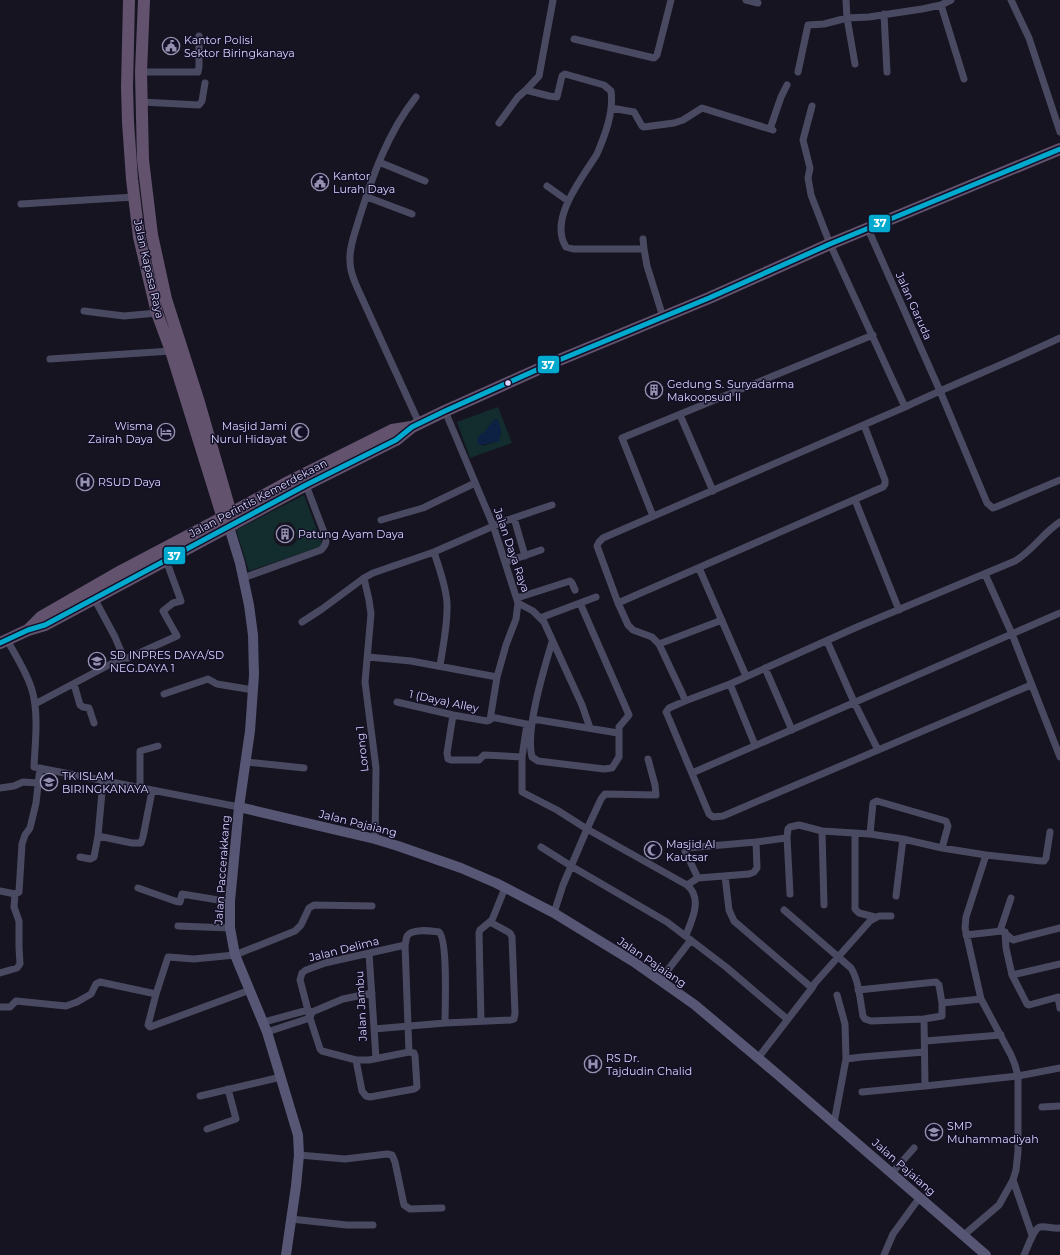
<svg xmlns="http://www.w3.org/2000/svg" width="1060" height="1255" font-family="Montserrat,sans-serif">
  <style>
    .green { fill: #132c2d; fill-rule: evenodd }
    .water { fill: #0d2144 }
    .lines { fill: none; stroke-linecap: round; stroke-linejoin: round }
    .minor { stroke: #4a4962; stroke-width: 7 }
    .secondary { stroke: #575674; stroke-width: 10 }
    .trunk { stroke: #62526e; stroke-width: 12 }
    .bus-1-casing { stroke: #130f26; stroke-width: 8 }
    .bus-1 { stroke: #00a9ce; stroke-width: 5 }
    .bus-dot { fill: #d9d4ff; stroke: #130f26; stroke-width: 1.5 }
    .labels { text-anchor: middle; stroke-width: 3; stroke-linejoin: round; paint-order: stroke }
    .poi-label { font-size: 11px; fill: #d9d4ff; stroke: #130f26; text-anchor: start }
    .street-label { font-size: 11px; fill: #d9d4ff; stroke: #130f26 }
    .line-badge { stroke: #130f26; stroke-width: 1.5 }
    .badge-label { font-size: 11px; text-anchor: middle; font-weight: bold; fill: #fff }
  </style>
  <rect width="100%" height="100%" fill="#161421"/>
  <path class="green" d="M498,407l14,36 -42,15 -13,-36zM495,419h3l3,16 -6,7 -12,4 -2,-13 2,1c4,-4 7,-10 12,-15z
    M304,495l19,51 -74,25 -13,-41zM289,522c7,4 8,10 8,18l-4,5c-17,6 -26,-8 -14,-22z"/>
  <path class="water" d="M495,419h3l3,11 -2,12c-7,-1 -13,4 -20,3l-2,-5 4,-7 2,1c4,-4 7,-11 12,-15z"/>
  <g class="lines">
    <path class="minor" d="M746,0l12,3
      M846,0l1,18 8,46
      M1011,0l18,38 31,94
      M941,5l23,74
      M884,14l3,58
      M574,39l80,19 3,-3 14,-55
      M141,72h57l1,-5v-31
      M798,72l10,-47 16,-1 23,-6 22,-1 53,-8 19,-4 10,-5
      M526,90l23,6 8,1 5,-21 3,-2 39,11 7,6c3,21 -6,44 -14,63 -14,23 -49,65 -31,93l7,2h71l3,17 16,51
      M416,97c-28,35 -44,80 -57,122 -4,14 -10,28 -9,42 0,12 6,24 11,35l58,127
      M141,102l58,3 3,-4 3,-18
      M812,106l-9,34 7,28 -2,10 3,17 19,49 75,163
      M611,108l23,4 8,14 2,1 30,-4 9,-3 19,-12 71,22
      M499,123l19,-26 8,-7 13,-14 14,-76
      M770,129l11,-32 6,-12
      M379,162l46,19
      M547,186l21,15
      M367,197l45,17
      M21,204l113,-7
      M868,229l72,162 47,112 6,5 3,-1 64,-27
      M643,239l1,10
      M84,311l40,5 33,-3
      M50,359l121,-8
      M680,415l33,76
      M855,500l44,110
      M653,516l-31,-78 251,-103
      M514,518l11,38
      M381,520l42,-12 52,-25
      M434,552c5,16 12,34 13,51 1,21 -4,42 -7,63
      M506,562l35,-12
      M699,568l47,108
      M985,574l27,60 48,123
      M243,578l78,-28c5,-5 6,-8 4,-15l-19,-50
      M364,578l5,22 2,14 -6,68 11,86 -1,71
      M517,598l53,-17 2,2 3,7
      M518,603l15,8 11,11 38,83 8,23
      M618,603l265,-116 2,-3v-4l-21,-55
      M540,618l56,-21
      M302,622l20,-13 42,-31 9,-5 61,-21 71,-31 47,-16
      M7,640c9,16 20,33 25,50 7,24 3,53 2,77l205,40
      M827,641l27,61 24,48
      M552,642c-8,27 -27,88 -20,115l6,4 66,8 8,-1 7,-11v-30l10,-12 -49,-112
      M659,644l63,-24
      M368,657l43,4 86,16
      M122,658h6l49,-22 -14,-25 10,-8 8,-2 -15,-41
      M765,668l27,62
      M74,684l6,21 3,2 6,1 5,15
      M730,684l25,61
      M1031,685l-308,131 -10,1 -4,-3 -42,-100 -1,-2 3,-4 16,-7 -2,-6 -24,-51 -7,-7 -19,-7 -5,-5 -10,-22 -21,-57 2,-4 4,-4 302,-131c51,-24 104,-45 155,-69
      M164,694l44,-15 9,5 36,6
      M685,701l45,-17 127,-57 158,-66c17,-10 28,-28 45,-39
      M397,702l56,13 34,6 3,-1 7,-43 9,-32 10,-26 2,-16 -25,-78 -48,-114
      M35,704l87,-46 1,-2 -8,-19 -21,-39
      M453,715l-6,38 1,6 3,1h28l5,-5 38,2
      M491,717l40,8
      M533,719l85,14
      M527,724l-5,33v35l35,18 30,19 -24,56 -9,28
      M648,759l7,26 1,10 -51,-1 -4,5 -14,30 100,56c16,13 5,35 -1,50
      M246,762l58,6
      M692,773l368,-160
      M0,788l14,-2 9,-4 15,1
      M140,788v-37l18,-5
      M822,831l2,74
      M855,834v75l4,4 16,4
      M870,834l3,-31 4,-2 69,20 2,5 -6,22
      M98,836l34,7h9l2,-6 9,-46
      M787,837l3,57
      M541,847l30,19 96,56 59,45 61,52
      M80,857l10,2 4,-2 4,-21 5,-55
      M725,876l4,34 5,11 78,67
      M698,878l-12,-25 -1,-2 2,-3 69,-6
      M687,885l11,-7 51,-4 5,-2 3,-4 -1,-26 30,-4 1,-1 1,-8 2,-2 9,-2 23,6 48,3 33,5 39,9 44,7 55,6h3l2,-3 4,-26
      M138,888l37,13 5,1 2,-8 48,8
      M0,891l15,3
      M896,896l7,-57
      M784,910l67,58c8,13 9,32 12,48l2,3 6,2 53,-2 1,67 -63,6
      M178,926l52,2
      M1000,931l11,-33
      M1005,932l1,16 6,27 48,-11
      M966,935l36,-4 11,9 47,-12
      M405,945l-80,18 -19,7 -4,3 -2,7 10,38 10,31 2,2 34,9h13l40,-8
      M369,953l7,105
      M0,973l17,-5 3,-4 -1,-17v-26l-5,-14 1,-13 4,-2 3,-48 3,-9 5,-7 6,-25 4,-35
      M1012,975l15,29 2,1 29,-8 2,11
      M660,980l31,-40
      M250,990l-100,37 -2,-2 8,-31 12,-37 26,2 41,-4 60,-24 6,-6 8,-17 5,-3 58,1
      M858,990l78,-8 3,3 3,18 39,-4
      M837,995l8,29 1,35
      M0,1007h10l6,-6 50,5 11,-4 14,-8 5,-10 4,-2 56,12
      M312,1012l31,-13 29,-6
      M924,1019l18,-3v-13
      M481,1021l-2,-88 1,-3 12,-10 13,-32
      M264,1022l44,-12 4,2 -2,6 -43,14
      M374,1029l71,-6 66,-3 3,-1 1,-6 -3,-76 -2,-4 -20,-11
      M925,1041l76,-6
      M758,1058l54,-70 3,-5 55,-62 9,-5h12
      M356,1060l6,31 4,5 4,1 44,-8 3,-2 -2,-31 -1,-3 -5,-1 -4,-107c1,-3 1,-6 2,-9 5,-8 24,-5 32,-4 9,8 6,76 6,91
      M925,1086l93,-10 42,-8
      M200,1096l81,-19
      M1042,1107l18,-1
      M834,1123l12,-64 16,-2 62,-5
      M207,1129l29,-10 -8,-30
      M299,1155l46,4 42,-5 5,1 3,7 9,43 6,4 32,-1
      M892,1173l22,-25
      M1013,1180l19,55
      M291,1219l56,6h26
      M964,1235l35,-30 14,-25 3,-10 2,-18v-76l-3,-11 -4,-10 -30,-56 -16,-71 1,-11 20,-62
      M884,1255l9,-21 27,-37
      M1024,1255c3,-6 10,-27 16,-28 7,-1 13,2 20,1"/>
    <path class="secondary" d="M229,527l11,36 9,42 4,30 1,40 -4,56 -11,76 -9,94v27l5,27 32,77 31,103 1,20 -3,31 -10,69
      M239,807l136,32 23,7 63,22 35,15 58,30 80,49 61,43 82,69 209,181"/>
    <path class="trunk" d="M129,0l-2,87 1,35 4,57 7,58 18,76 14,38 55,177
      M144,0l-3,72 2,88 9,75 14,64 32,100 36,125
      M29,629l12,-12 80,-46 110,-58 57,-31 104,-52 19,-3
      M0,643l28,-13 17,-5 261,-140 90,-45 16,-13 33,-16 107,-48 157,-65 121,-54 230,-95"/>
    <defs>
      <path id="bus-1" d="M0,643l28,-13 17,-5 261,-140 90,-45 16,-13 33,-16 107,-48 157,-65 121,-54 230,-95"/>
    </defs>
    <use href="#bus-1" class="bus-1-casing"/>
    <use href="#bus-1" class="bus-1"/>
  </g>
  <defs>
    <symbol id="civic-ring" viewBox="-11 -11 22 22"><circle r="9.5" fill="#130f26" stroke="#9591b1" stroke-width="1.5"/><path d="M-.6-6.5H3V-4.5H.6V-3L4-1V1h2V6H-6V1h2V-1L-.6-3ZM-1.2 2.5V6h2.4V2.5Z" fill="#9591b1"/></symbol>
    <symbol id="building-ring" viewBox="-11 -11 22 22"><circle r="9.5" fill="#130f26" stroke="#9591b1" stroke-width="1.5"/><path d="M-4-6H4V6H1V3H-1V6H-4ZM-2.5-4.3h1.7v1.8h-1.7ZM.8-4.3h1.7v1.8H.8ZM-2.5-1h1.7V.8h-1.7ZM.8-1h1.7V.8H.8Z" fill="#9591b1"/></symbol>
    <symbol id="hotel-ring" viewBox="-11 -11 22 22"><circle r="9.5" fill="#130f26" stroke="#9591b1" stroke-width="1.5"/><path d="M-6-4.5h1.5V1H6V5H4.5V3h-9V5H-6ZM-4 0a1.8 1.8 0 1 1 3.6 0ZM.5 0V-2.5h3Q6-2.5 6 0Z" fill="#9591b1"/></symbol>
    <symbol id="mosque-ring" viewBox="-11 -11 22 22"><circle r="9.5" fill="#130f26" stroke="#9591b1" stroke-width="1.5"/><path d="M3.5-4.9A6 6 0 1 0 3.5 4.9A5 5 0 1 1 3.5-4.9Z" fill="#9591b1"/></symbol>
    <symbol id="hospital-ring" viewBox="-11 -11 22 22"><circle r="9.5" fill="#130f26" stroke="#9591b1" stroke-width="1.5"/><path d="M-5-5h3v3.5h4V-5h3V5h-3V1.5h-4V5h-3Z" fill="#9591b1"/></symbol>
    <symbol id="school-ring" viewBox="-11 -11 22 22"><circle r="9.5" fill="#130f26" stroke="#9591b1" stroke-width="1.5"/><path d="M0-5L7-2L0 1L-7-2ZM-4 1L0 2.5L4 1V4Q0 6-4 4Z" fill="#9591b1"/></symbol>
  </defs>
  <g fill-rule="evenodd">
    <use href="#civic-ring" x="161" y="36" width="20" height="20"/>
    <use href="#civic-ring" x="310" y="172" width="20" height="20"/>
    <use href="#building-ring" x="644" y="380" width="20" height="20"/>
    <use href="#hotel-ring" x="156" y="422" width="20" height="20"/>
    <use href="#mosque-ring" x="290" y="422" width="20" height="20"/>
    <use href="#hospital-ring" x="75" y="472" width="20" height="20"/>
    <use href="#building-ring" x="275" y="524" width="20" height="20"/>
    <use href="#school-ring" x="87" y="651" width="20" height="20"/>
    <use href="#school-ring" x="39" y="772" width="20" height="20"/>
    <use href="#mosque-ring" x="643" y="840" width="20" height="20"/>
    <use href="#hospital-ring" x="583" y="1054" width="20" height="20"/>
    <use href="#school-ring" x="924" y="1122" width="20" height="20"/>
  </g>
  <circle class="bus-dot" cx="508" cy="383" r="3.5"/>
  <g class="labels">
    <g class="poi-label">
      <text x="184" y="44">Kantor Polisi<tspan x="184" dy="13">Sektor Biringkanaya</tspan></text>
      <text x="333" y="180">Kantor<tspan x="333" dy="13">Lurah Daya</tspan></text>
      <text x="667" y="388">Gedung S. Suryadarma<tspan x="667" dy="13">Makoopsud II</tspan></text>
      <text x="153" y="430" text-anchor="end">Wisma<tspan x="153" dy="13">Zairah Daya</tspan></text>
      <text x="287" y="430" text-anchor="end">Masjid Jami<tspan x="287" dy="13">Nurul Hidayat</tspan></text>
      <text x="98" y="486">RSUD Daya</text>
      <text x="298" y="538">Patung Ayam Daya</text>
      <text x="110" y="659">SD INPRES DAYA/SD<tspan x="110" dy="13">NEG.DAYA 1</tspan></text>
      <text x="62" y="780">TK ISLAM<tspan x="62" dy="13">BIRINGKANAYA</tspan></text>
      <text x="666" y="848">Masjid Al<tspan x="666" dy="13">Kautsar</tspan></text>
      <text x="606" y="1062">RS Dr.<tspan x="606" dy="13">Tajdudin Chalid</tspan></text>
      <text x="947" y="1130">SMP<tspan x="947" dy="13">Muhammadiyah</tspan></text>
    </g>
    <g class="street-label">
      <text transform="translate(149 269) rotate(77)" y="4">Jalan Kapasa Raya</text>
      <text transform="translate(914 306) rotate(66)" y="4">Jalan Garuda</text>
      <text transform="translate(258 498) rotate(-28)" y="4">Jalan Perintis Kemerdekaan</text>
      <text transform="translate(512 550) rotate(71)" y="4">Jalan Daya Raya</text>
      <text transform="translate(444 701) rotate(12)" y="4">1 (Daya) Alley</text>
      <text transform="translate(362 749) rotate(-96)" y="4">Lorong 1</text>
      <text transform="translate(358 823) rotate(14)" y="4">Jalan Pajaiang</text>
      <text transform="translate(222 870) rotate(-86)" y="4">Jalan Paccerakkang</text>
      <text transform="translate(344 949) rotate(-14)" y="4">Jalan Delima</text>
      <text transform="translate(652 962) rotate(34)" y="4">Jalan Pajaiang</text>
      <text transform="translate(361 1006) rotate(-93)" y="4">Jalan Jambu</text>
      <text transform="translate(904 1167) rotate(41)" y="4">Jalan Pajaiang</text>
    </g>
  </g>
  <g class="line-badge">
    <rect x="868" y="214" width="23" height="19" rx="4" fill="#00a9ce"/>
    <rect x="537" y="355" width="23" height="19" rx="4" fill="#00a9ce"/>
    <rect x="163" y="546" width="23" height="19" rx="4" fill="#00a9ce"/>
  </g>
  <g class="badge-label">
    <text x="880" y="227">37</text>
    <text x="548" y="369">37</text>
    <text x="174" y="560">37</text>
  </g>
</svg>
